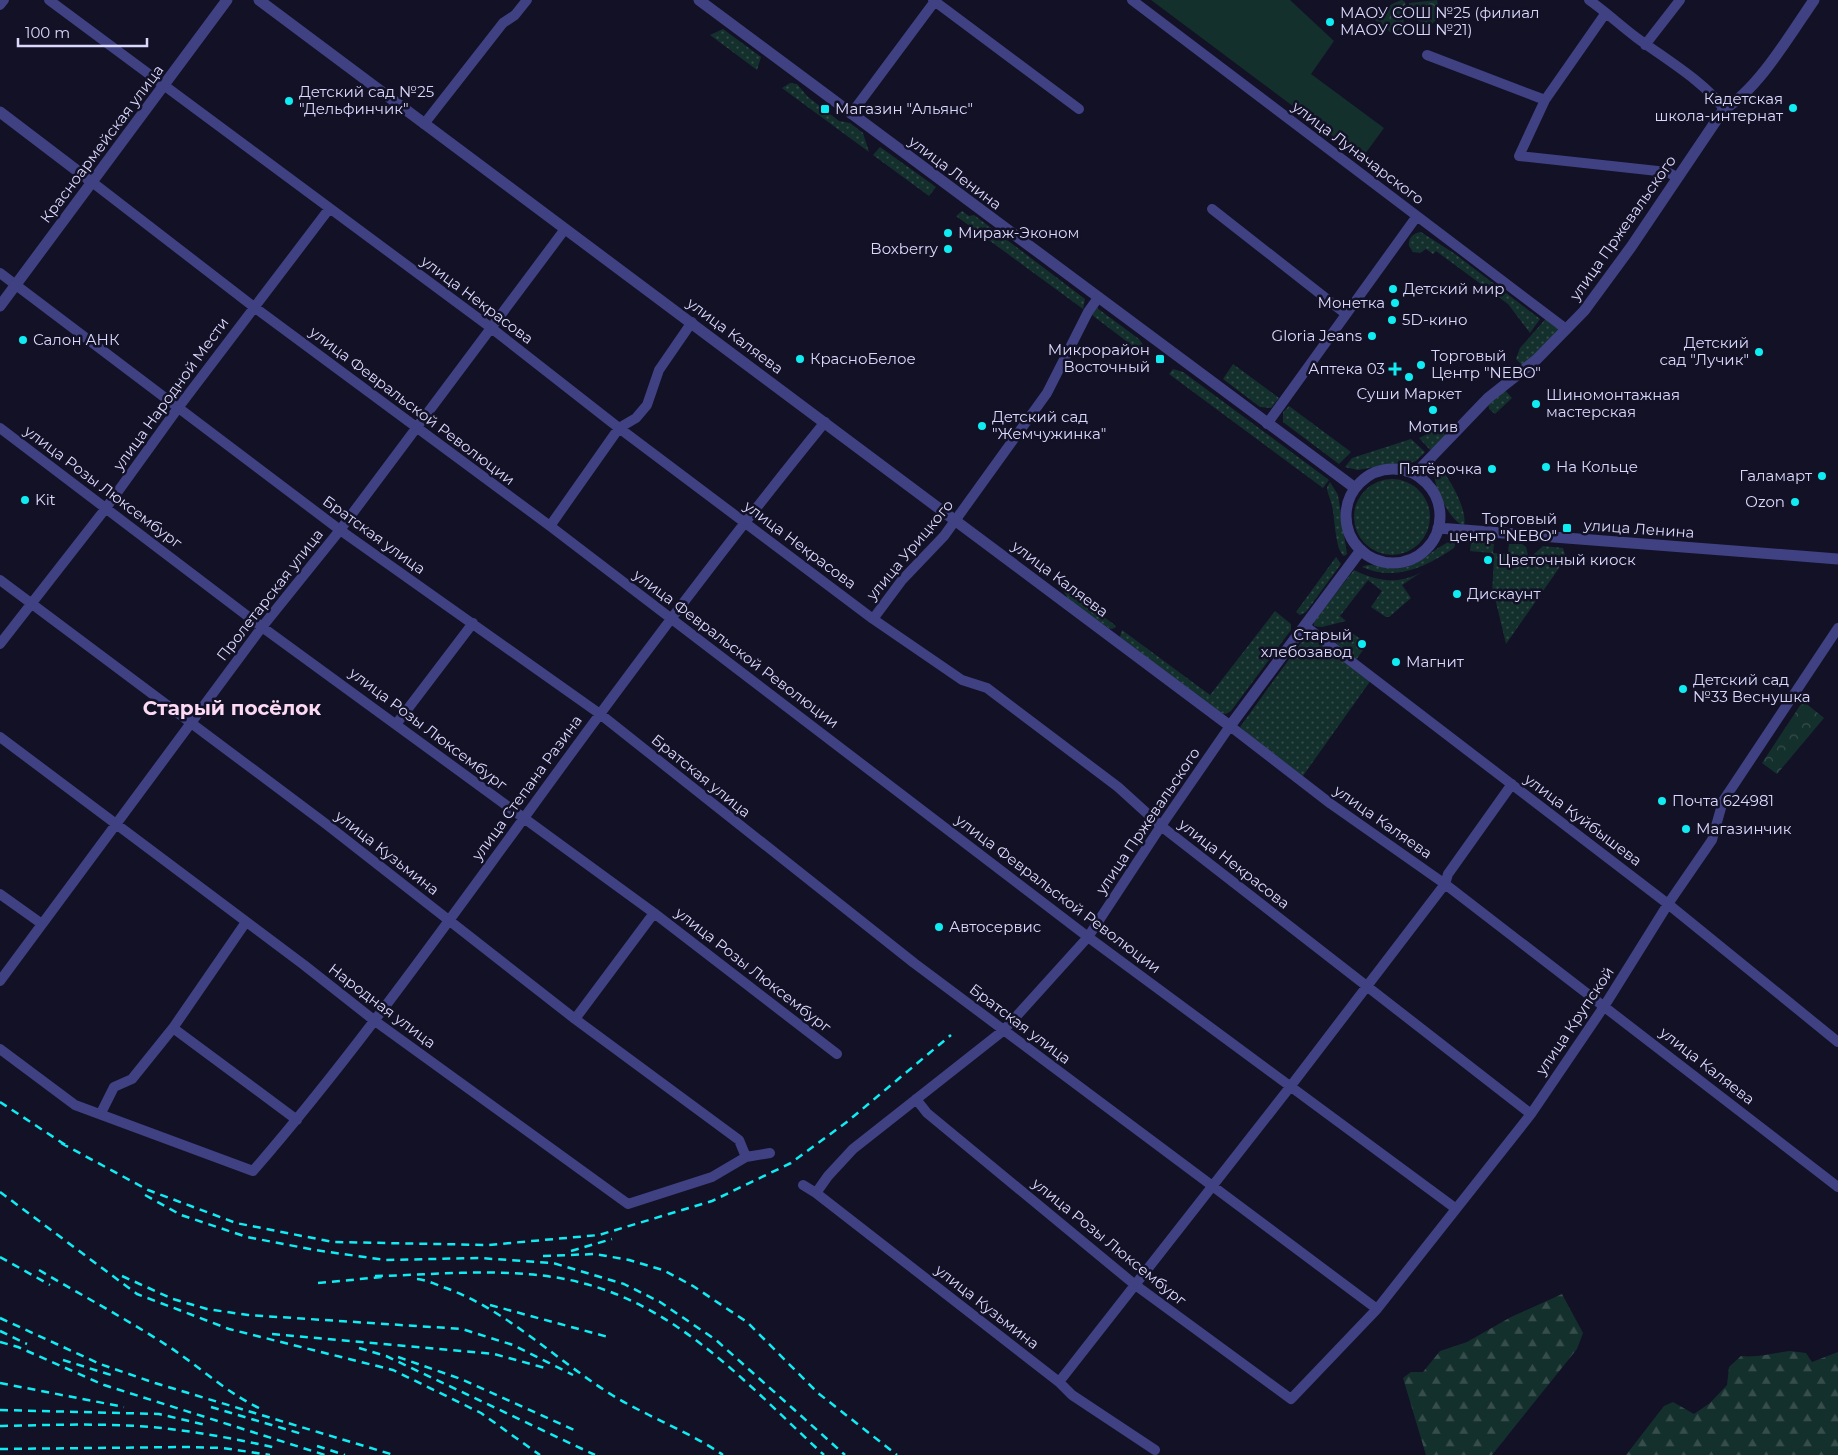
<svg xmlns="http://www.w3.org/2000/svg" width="1838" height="1455" font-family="Montserrat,sans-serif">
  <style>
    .grass { fill: url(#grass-dots) }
    .forest { fill: url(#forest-firs) }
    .park { fill: url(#park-crowns) }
    .pitch { fill: #14302d }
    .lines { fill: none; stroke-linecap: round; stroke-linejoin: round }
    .minor { stroke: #3f4183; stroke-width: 10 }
    .tertiary { stroke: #3f4183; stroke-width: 11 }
    .rail { stroke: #0fedf2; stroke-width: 2.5; stroke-dasharray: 8 6; stroke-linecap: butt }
    .poi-dot { fill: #0fedf2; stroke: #131126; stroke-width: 2 }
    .labels { text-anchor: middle; stroke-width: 5; stroke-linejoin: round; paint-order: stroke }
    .poi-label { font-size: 15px; fill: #dad8fd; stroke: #131126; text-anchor: start }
    .street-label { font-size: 15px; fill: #dad8fd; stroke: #131126 }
    .district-label { font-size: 20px; font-weight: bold; fill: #fddaf3; stroke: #131126 }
  </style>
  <defs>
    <pattern id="grass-dots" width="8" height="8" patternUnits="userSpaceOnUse" patternTransform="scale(1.25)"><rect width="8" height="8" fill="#14302d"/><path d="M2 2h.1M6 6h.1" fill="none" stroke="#364d4c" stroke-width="1.8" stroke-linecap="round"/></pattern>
    <pattern id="forest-firs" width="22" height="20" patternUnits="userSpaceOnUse" patternTransform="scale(1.25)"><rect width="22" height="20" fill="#14302d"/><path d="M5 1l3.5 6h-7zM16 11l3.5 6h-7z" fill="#364d4c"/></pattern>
    <pattern id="park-crowns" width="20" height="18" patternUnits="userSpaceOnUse" patternTransform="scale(1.25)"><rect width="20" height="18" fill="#14302d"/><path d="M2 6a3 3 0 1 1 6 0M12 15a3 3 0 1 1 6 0" fill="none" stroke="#364d4c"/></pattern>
  </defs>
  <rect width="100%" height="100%" fill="#131126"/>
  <path class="grass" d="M723,29l38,28 -4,13 -47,-35z
    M790,83l7,1 11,13 31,24 11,2 13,10 6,19 -87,-64z
    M880,147l56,40 -7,9 -56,-41z
    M962,211l7,5 5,-1 111,84 -2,10 -127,-93z
    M1421,232l34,22 85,65 -10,14 -22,-29 -72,-53 -3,3 -7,-5 -6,4 -7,-1 -4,-6c-1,-8 4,-13 12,-14z
    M1097,308l42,31 6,9 -3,5 -50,-38z
    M1549,315l17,14 -41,39 -9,-9 4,-11z
    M1233,364l46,34 -8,10 -11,-1 -37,-28z
    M1173,369l10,3 146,108 -6,8 -154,-114z
    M1502,387l10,11 -17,16 -6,-5 -1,-11z
    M1289,406l62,46 -12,12 -56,-42v-10z
    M1441,427l7,13 -18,10 -11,-12z
    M1411,439l14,13 -9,9 -8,3 -22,1 -28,5 -13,-3 7,-9z
    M1437,464c12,13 31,45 27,62 -15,-5 -34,-44 -29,-60z
    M1354 517a38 38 0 1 1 76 0a38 38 0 1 1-76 0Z
    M1330,482l8,13 9,59 -3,2c-9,-6 -9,-38 -12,-50 -1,-7 -5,-12 -5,-19z
    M1457,539l-3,9c-29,19 -58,34 -92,19 10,-6 26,4 39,1 21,-3 34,-23 56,-29z
    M1476,541l18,3 -1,9 15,1 1,-10h13l4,3 2,8 4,1 11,-10 20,2 3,10 -60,86 -10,-42 -4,-6 2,-40 -2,-3 -22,-2 1,-8z
    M1336,557l5,7 -35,48 -6,3 -4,-3z
    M1354,570c23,12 47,15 69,1l-21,14 9,13 -22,19h-3l-15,-10 11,-16 -14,-11 -28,36 6,5 -24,6 -8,-1v-5z
    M1058,582l58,44 -1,2 -5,1 -41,-29z
    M1275,611l16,13v6l-60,81 -5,3 -6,-1 -100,-76 2,-7 88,65z
    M1345,631l6,1 16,12 -11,16 -27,-23 2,-3z
    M1308,633l63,47 -71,100 -60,-53z"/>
  <path class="forest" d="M1562,1294l21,39 -6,16 -85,106h-66l-23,-77 8,-6h12l17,-21 27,-9 44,-25z
    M1790,1351l16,2 6,9 26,-10v103h-212l38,-49 9,-4 21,12 16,-11 17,-18 2,-18 12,-11c15,2 33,-3 49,-5z"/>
  <path class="park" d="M1402,0l3,2 2,11 -4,1 1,10 -10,11 -19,-15v-5c3,-4 22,-14 27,-15z
    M1437,0l3,16 -9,9 -21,-7 -1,-15z
    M1803,701l21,17 -47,56 -15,-11z"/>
  <path class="pitch" d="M1151,0h139l44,41 -23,33 73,54 -22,30z"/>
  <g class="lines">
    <path class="minor" d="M49,0l441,327 129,101 254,191 89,61 25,8 131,99 43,39 370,288
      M933,0l146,109
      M1132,0l434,329
      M1589,0c17,12 32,26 48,38 27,20 68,44 87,71
      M0,5l4,-5
      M1645,45l35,-45
      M1427,55l118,45 60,-86
      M1545,100l-26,56 148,16 10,5
      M851,114l84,-113
      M424,124l79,-101 12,-8 12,-15
      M92,182l162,125 296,219 538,411 367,271
      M1212,209l134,105
      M0,273l340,257 260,184 314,249 463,346
      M1267,424l150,-208
      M0,428l262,199 392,286 183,141
      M550,526l69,-98 17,-10 11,-13 12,-35 33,-48
      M0,580l326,244 249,195 164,121 7,17
      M873,619l29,-39 42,-44 103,-143 41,-81 10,-14
      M1305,626l363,278 170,138
      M0,644l106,-136 72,-100 151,-199
      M397,723l76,-100
      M0,737l304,228 71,56 253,183 84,-27 34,-20 24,-4
      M0,894l42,30
      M0,981l262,-354 78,-97 225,-301
      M575,1019l79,-106
      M173,1028l124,92
      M0,1049l75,56 178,66c97,-112 183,-233 271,-353 97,-134 196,-267 301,-396
      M916,1099l11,14 207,171 157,115 86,-90 154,-195 74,-109 63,-101 44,-64 11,-39 115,-173
      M101,1113l13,-26 18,-8 41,-51 73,-106
      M803,1185l13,8 243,189 13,13 83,55
      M816,1193l12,-17 25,-27 151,-119 84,-93 73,-111 69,-100 101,78 114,80 393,303
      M1059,1382l231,-295 155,-203 3,-10 64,-90"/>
    <path class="tertiary" d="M259,0l971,726 131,-176
      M699,0l656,488
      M0,112l92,70
      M0,306l227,-306
      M1346 516a47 47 0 1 1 94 0a47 47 0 1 1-94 0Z
      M1415,474l73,-76 48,-38 48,-49 47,-64 93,-138c34,-19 67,-76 90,-109
      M1438,528l400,31"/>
    <path class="rail" d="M0,1102l67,44
      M61,1143l87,47 88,33 97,19 155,3 111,-10 113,-34 79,-38 57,-42 103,-86
      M0,1192l137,102 92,35 164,41 88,43 59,42
      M145,1195l36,20 66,22 68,13 70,10 94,-2 74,5 71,21 36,18 56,38 129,115
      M571,1251l41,-12
      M543,1256l52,-2 34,6 34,10 30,16 54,36 71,71 79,62
      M0,1257l50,28
      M39,1270c44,26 89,50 132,78 30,20 55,44 88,60
      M122,1276l51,23 34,10 41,6 214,14 51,16 60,30
      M375,1276c58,-1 120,-8 178,1 116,17 189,103 271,178
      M417,1279c10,1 20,6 29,9 62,23 110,72 166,107 36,22 76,36 111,60
      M318,1283l64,-6
      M490,1305l118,32
      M0,1318l100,46 55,19 239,72
      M0,1331l27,13
      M272,1334l222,20 55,15
      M0,1342l18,5 86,38 221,70
      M359,1348l27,8 209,99
      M398,1357l63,22 113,51
      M63,1360l48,15
      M0,1383l124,24
      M211,1407l91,27
      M0,1410l159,4 47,11
      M0,1426c51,-1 102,-3 152,1 42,4 84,12 125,21
      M317,1446l28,9
      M0,1449l187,-2 36,1 47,7"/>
  </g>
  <g class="poi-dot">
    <circle cx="1330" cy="22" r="5"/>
    <circle cx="289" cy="101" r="5"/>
    <circle cx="1793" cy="108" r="5"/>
    <rect x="820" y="104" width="10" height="10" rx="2.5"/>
    <circle cx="948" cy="233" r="5"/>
    <circle cx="948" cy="249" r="5"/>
    <circle cx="1393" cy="289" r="5"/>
    <circle cx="1395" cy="303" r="5"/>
    <circle cx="1392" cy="320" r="5"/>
    <circle cx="1372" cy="336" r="5"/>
    <circle cx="23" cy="340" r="5"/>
    <circle cx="1759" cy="352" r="5"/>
    <circle cx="800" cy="359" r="5"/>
    <rect x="1155" y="354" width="10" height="10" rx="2.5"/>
    <circle cx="1421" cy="365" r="5"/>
    <path d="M1392.5 361.5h5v5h5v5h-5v5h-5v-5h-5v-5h5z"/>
    <circle cx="1409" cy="377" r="5"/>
    <circle cx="1536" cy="404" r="5"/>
    <circle cx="1433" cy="410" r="5"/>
    <circle cx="982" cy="426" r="5"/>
    <circle cx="1546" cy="467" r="5"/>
    <circle cx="1492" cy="469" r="5"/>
    <circle cx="1822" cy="476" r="5"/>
    <circle cx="25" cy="500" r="5"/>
    <circle cx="1795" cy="502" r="5"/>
    <rect x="1562" y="523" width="10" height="10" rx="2.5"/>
    <circle cx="1488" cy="560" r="5"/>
    <circle cx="1457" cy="594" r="5"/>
    <circle cx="1362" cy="644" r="5"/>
    <circle cx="1396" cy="662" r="5"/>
    <circle cx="1683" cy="689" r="5"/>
    <circle cx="1662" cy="801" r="5"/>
    <circle cx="1686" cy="829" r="5"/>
    <circle cx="939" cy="927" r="5"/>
  </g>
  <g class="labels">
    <g class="poi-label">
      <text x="1340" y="18">МАОУ СОШ №25 (филиал<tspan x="1340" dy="17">МАОУ СОШ №21)</tspan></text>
      <text x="299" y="97">Детский сад №25<tspan x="299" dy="17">"Дельфинчик"</tspan></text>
      <text x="1783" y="104" text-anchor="end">Кадетская<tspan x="1783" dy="17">школа-интернат</tspan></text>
      <text x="835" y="114">Магазин "Альянс"</text>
      <text x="958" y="238">Мираж-Эконом</text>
      <text x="938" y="254" text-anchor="end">Boxberry</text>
      <text x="1403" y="294">Детский мир</text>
      <text x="1385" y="308" text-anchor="end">Монетка</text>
      <text x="1402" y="325">5D-кино</text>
      <text x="1362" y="341" text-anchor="end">Gloria Jeans</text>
      <text x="33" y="345">Салон АНК</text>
      <text x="1749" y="348" text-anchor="end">Детский<tspan x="1749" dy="17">сад "Лучик"</tspan></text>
      <text x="1150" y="355" text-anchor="end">Микрорайон<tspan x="1150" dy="17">Восточный</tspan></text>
      <text x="1431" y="361">Торговый<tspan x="1431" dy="17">Центр "NEBO"</tspan></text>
      <text x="810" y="364">КрасноБелое</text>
      <text x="1385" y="374" text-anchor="end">Аптека 03</text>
      <text x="1409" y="399" text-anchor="middle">Суши Маркет</text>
      <text x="1546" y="400">Шиномонтажная<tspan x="1546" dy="17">мастерская</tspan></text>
      <text x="992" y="422">Детский сад<tspan x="992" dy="17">"Жемчужинка"</tspan></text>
      <text x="1433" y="432" text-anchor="middle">Мотив</text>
      <text x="1556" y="472">На Кольце</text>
      <text x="1482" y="474" text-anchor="end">Пятёрочка</text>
      <text x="1812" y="481" text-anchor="end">Галамарт</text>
      <text x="35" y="505">Kit</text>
      <text x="1785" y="507" text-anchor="end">Ozon</text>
      <text x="1557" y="524" text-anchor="end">Торговый<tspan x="1557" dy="17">центр "NEBO"</tspan></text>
      <text x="1498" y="565">Цветочный киоск</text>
      <text x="1467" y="599">Дискаунт</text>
      <text x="1352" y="640" text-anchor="end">Старый<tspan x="1352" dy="17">хлебозавод</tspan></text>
      <text x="1406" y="667">Магнит</text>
      <text x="1693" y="685">Детский сад<tspan x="1693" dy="17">№33 Веснушка</tspan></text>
      <text x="1672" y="806">Почта 624981</text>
      <text x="1696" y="834">Магазинчик</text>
      <text x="949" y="932">Автосервис</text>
    </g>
    <g class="street-label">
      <text transform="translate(102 144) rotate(-53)" y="5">Красноармейская улица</text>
      <text transform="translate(1358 153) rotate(37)" y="5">улица Луначарского</text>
      <text transform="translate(955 173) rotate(37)" y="5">улица Ленина</text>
      <text transform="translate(1623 228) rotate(-55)" y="5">улица Пржевальского</text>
      <text transform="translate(477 300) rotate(37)" y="5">улица Некрасова</text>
      <text transform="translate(735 336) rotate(37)" y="5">улица Каляева</text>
      <text transform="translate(171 394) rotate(-54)" y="5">улица Народной Мести</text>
      <text transform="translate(412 406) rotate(37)" y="5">улица Февральской Революции</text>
      <text transform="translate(103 487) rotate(37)" y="5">улица Розы Люксембург</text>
      <text transform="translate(1639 529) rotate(4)" y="5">улица Ленина</text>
      <text transform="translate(374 535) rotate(36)" y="5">Братская улица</text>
      <text transform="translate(800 545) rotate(37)" y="5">улица Некрасова</text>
      <text transform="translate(910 550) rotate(-50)" y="5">улица Урицкого</text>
      <text transform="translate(1060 579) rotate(37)" y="5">улица Каляева</text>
      <text transform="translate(270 595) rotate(-52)" y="5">Пролетарская улица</text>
      <text transform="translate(736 649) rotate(37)" y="5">улица Февральской Революции</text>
      <text transform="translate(428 729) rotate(37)" y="5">улица Розы Люксембург</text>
      <text transform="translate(701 776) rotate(39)" y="5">Братская улица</text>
      <text transform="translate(527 788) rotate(-54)" y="5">улица Степана Разина</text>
      <text transform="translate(1583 820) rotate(37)" y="5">улица Куйбышева</text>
      <text transform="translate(1148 821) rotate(-56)" y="5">улица Пржевальского</text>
      <text transform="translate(1383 822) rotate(35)" y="5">улица Каляева</text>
      <text transform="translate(387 853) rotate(38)" y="5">улица Кузьмина</text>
      <text transform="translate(1234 864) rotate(38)" y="5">улица Некрасова</text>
      <text transform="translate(1058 894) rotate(37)" y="5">улица Февральской Революции</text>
      <text transform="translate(753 970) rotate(38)" y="5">улица Розы Люксембург</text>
      <text transform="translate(382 1006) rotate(37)" y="5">Народная улица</text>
      <text transform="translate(1575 1021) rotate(-56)" y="5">улица Крупской</text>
      <text transform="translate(1020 1024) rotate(37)" y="5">Братская улица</text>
      <text transform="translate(1707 1066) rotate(38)" y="5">улица Каляева</text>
      <text transform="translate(1109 1242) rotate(39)" y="5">улица Розы Люксембург</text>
      <text transform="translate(987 1307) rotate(38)" y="5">улица Кузьмина</text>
    </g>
    <g class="district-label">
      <text x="232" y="715">Старый посёлок</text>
    </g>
  </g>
  <path d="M18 38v8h129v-8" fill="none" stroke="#dad8fd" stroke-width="2.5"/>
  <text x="25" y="38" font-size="15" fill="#dad8fd" stroke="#131126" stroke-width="4" paint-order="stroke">100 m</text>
</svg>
